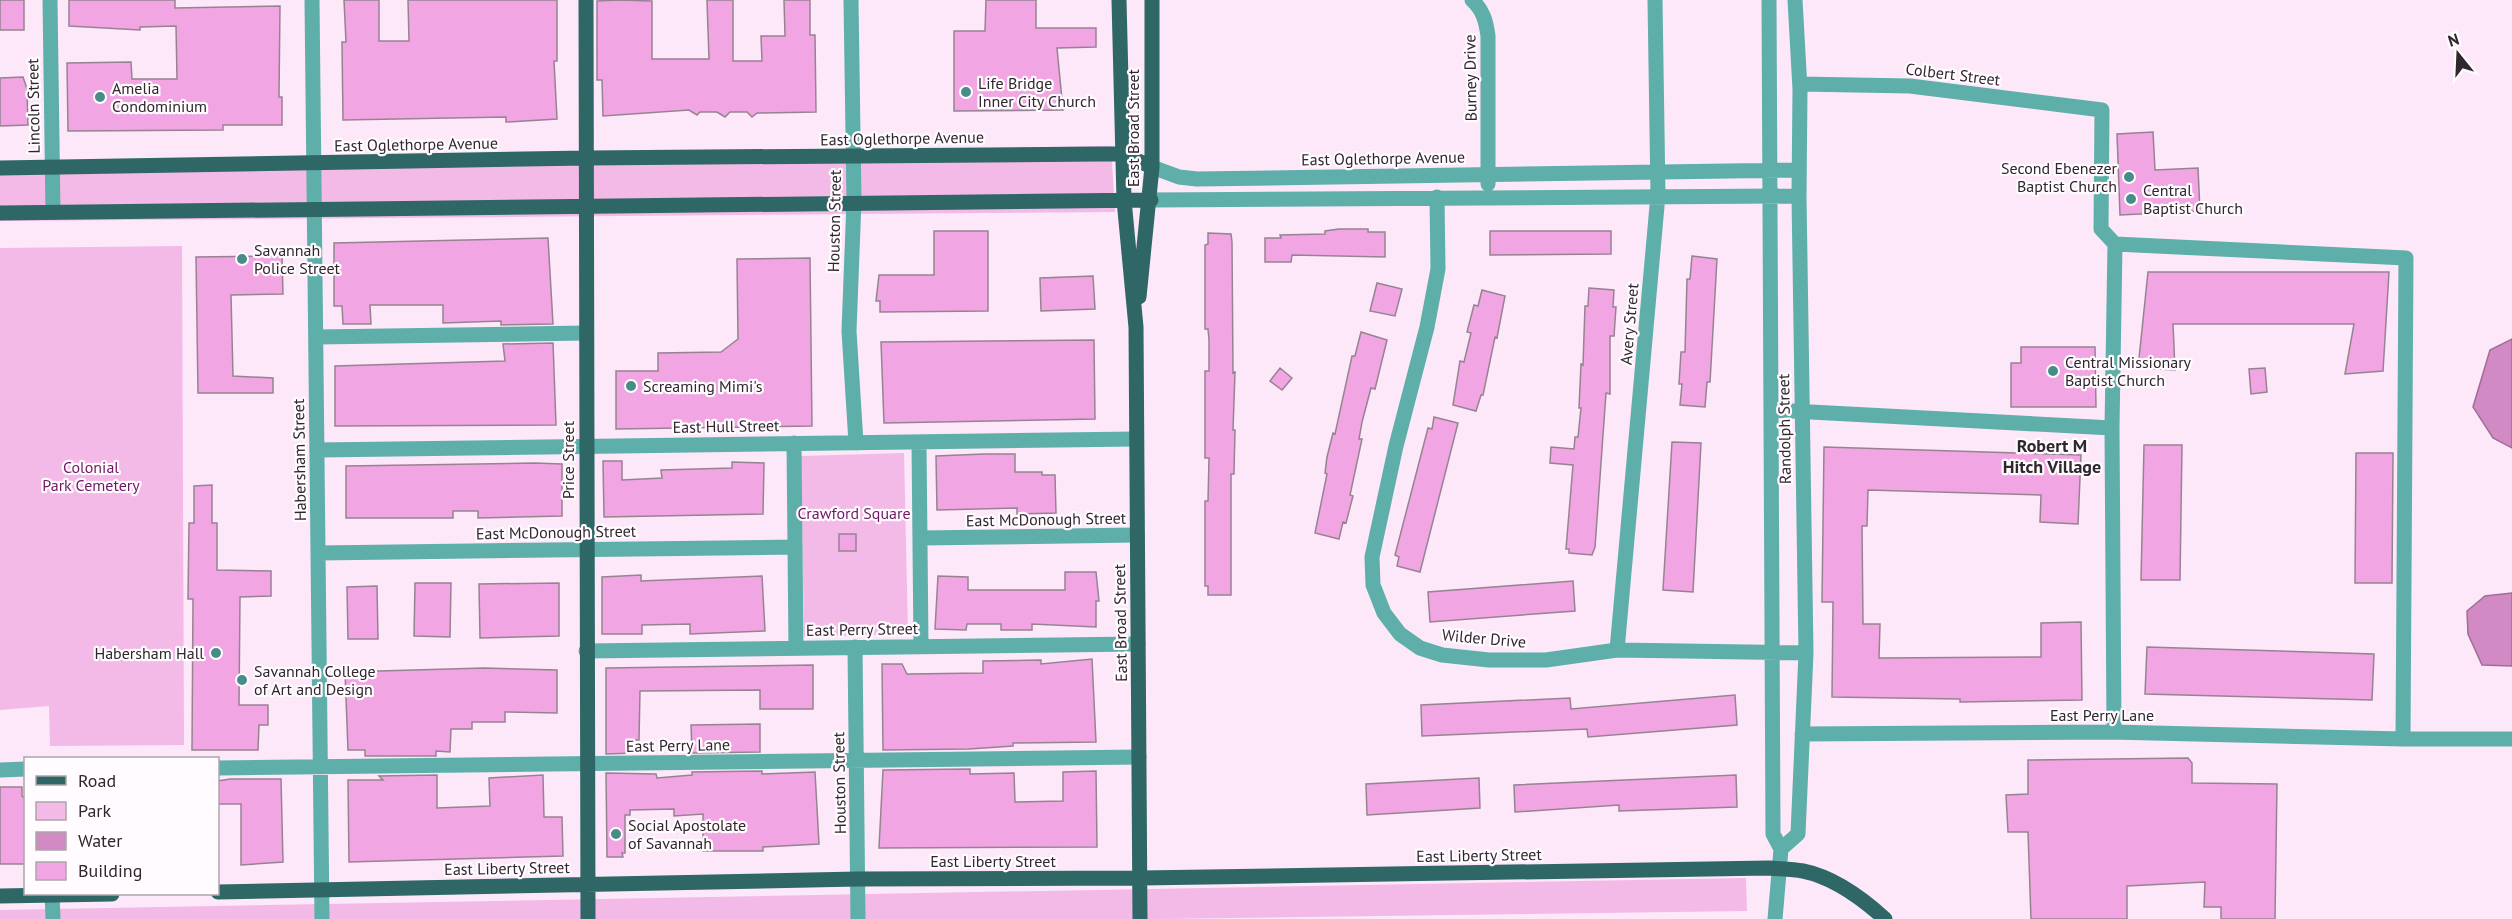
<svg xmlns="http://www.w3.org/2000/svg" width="2512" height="919" font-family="'PT Sans',sans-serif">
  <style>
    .green { fill: #f3b9e7 }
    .water { fill: #d28ac5; stroke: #a16c97; stroke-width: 1.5 }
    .building { fill: #f1a6e3; stroke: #968391; stroke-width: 1.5 }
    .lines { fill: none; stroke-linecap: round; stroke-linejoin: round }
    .minor { stroke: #5eaeaa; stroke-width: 15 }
    .major { stroke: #2e6765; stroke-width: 15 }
    .poi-dot { fill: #468d8a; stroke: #fffbfe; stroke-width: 2 }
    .labels { text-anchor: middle; stroke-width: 4.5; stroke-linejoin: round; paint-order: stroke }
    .street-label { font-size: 16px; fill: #2e272d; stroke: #fffbfe }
    .poi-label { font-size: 16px; fill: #2e272d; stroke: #fffbfe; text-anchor: start }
    .park-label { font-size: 16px; fill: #6e1964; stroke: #fffbfe }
    .neighbourhood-label { font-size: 18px; font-weight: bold; fill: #2e272d; stroke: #fffbfe }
  </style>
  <rect width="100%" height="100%" fill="#fce8f8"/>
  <path class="green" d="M1111,146l4,66 -1115,9v-56z
    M182,246l2,499 -134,1 -1,-40 -49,4v-462z
    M904,453l4,181 -104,3 -3,-181z
    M1746,878l1,33 -585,8h-1162v-9z"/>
  <path class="water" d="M2512,339v109l-19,-10 -20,-31 17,-57z
    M2512,593v73l-30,-1 -14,-31 -1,-23 18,-15z"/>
  <path class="building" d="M0,0h24v30h-24z
    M69,0h106v8l105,-2 -1,91h3v28h-59v5l-155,1 -1,-68 64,-1 1,17h45l-1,-53 -36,1v3l-71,-4z
    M344,0h35v41h30l-1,-41h149v61h-3l3,58 -51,3v-5l-163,3 -1,-78h4z
    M619,0l33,1v58h57l-2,-59h26v61h29l-1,-25h24l-1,-36h26v35h5l1,77 -59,1 -5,4 -5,-5h-17l-5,5 -8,-5h-17l-3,3 -8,-5 -86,6 -1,-36h-5v-79z
    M986,0h50v28h60v19l-39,1 6,62 -109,1v-80h31z
    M23,77l4,12 1,36 -28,1v-48z
    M2153,132l2,38 43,-2 2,43 -80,4 -3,-81z
    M1339,229h29v3h17v25l-93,-2 -1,7h-26v-24h16l-1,-3 45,-1v-3z
    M934,231h54v80l-108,1v-11h-4l3,-26h55z
    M1490,231h121v23l-121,1z
    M1208,233l23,1 1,8 1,131 2,-1 -2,58h2l-1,44h-3v121h-23v-9h-3v-85h3l1,-43h-4v-87h4v-31l-1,-11h-3v-84l3,-1z
    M548,238l5,86 -52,1v-4l-58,2v-18h-73l1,19h-28l-1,-18h-8v-63z
    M282,256l1,38 -52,1 2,81 40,2v15h-75l-2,-136z
    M1692,256l25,3 -7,123h-3l-2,25 -25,-2 2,-21h-3l2,-32h4l2,-73h3z
    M810,258l2,168 -196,3v-58h42v-18l63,-1 17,-13 -1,-80z
    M2148,272h241l-6,99 -38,3 9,-50h-181l2,46 -37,-2z
    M1093,276l2,33 -54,2 -1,-33z
    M1377,283l25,6 -7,27 -25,-5z
    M1589,288l25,2 -1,17h3l-2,29h-4v58l-4,-1 -11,154 -3,8 -23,-2v-4h-3l7,-84 -23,-2 1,-16 23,2 1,-12h3l3,-29h-2l2,-44 2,1 2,-59h3z
    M1482,290l23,6 -8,42 -2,-1 -12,58h-2l-5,16 -23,-6 7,-44 4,1 7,-29 -4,-1 7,-27 4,1z
    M1361,332l26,8 -12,49 -4,-1 -9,34 -3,17h3l-12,56 3,1 -7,27 -3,-1 -4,17 -24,-6 12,-59 -2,-1 2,-16 6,-24 2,1 17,-78h3z
    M1094,340l1,79 -211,4 -3,-81z
    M553,343l3,82 -221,1v-60l170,-5 -2,-17z
    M2021,347h74l1,60h-85v-44h10z
    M1280,368l12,10 -10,12 -12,-9z
    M2265,368l2,24 -16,2 -2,-25z
    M1434,417l24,6 -38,149 -23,-6 2,-9 -4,-2 33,-127 4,1z
    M1672,442l29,1 -8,149 -30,-2z
    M2144,445h38l-2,135h-39z
    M1824,447l257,8 -3,69 -38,-2 1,-27 -173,-5 -1,36h-5l1,98h17l-1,34 162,-1v-34l40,-1 1,78 -122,2v-3l-128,-2 1,-95h-11z
    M2356,453h37l-1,130h-37z
    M984,454h31v18h27v3h13l1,38 -39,1v-6l-80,2 -1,-54z
    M603,461h19v19l40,-2 -1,-8 71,-2v-6l32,1 -1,51 -159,3z
    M534,463l28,1v52l-84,2v-7h-25v7h-107v-52z
    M212,485v38h5v47l54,1v25l-31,1 -1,108h29v20h-9l-1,25h-66l1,-151h-5l1,-76h5v-37z
    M839,534h17v17h-17z
    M1065,572h31l3,29h-3v26l-64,-3v6h-31v-6h-34l-1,6 -31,-1 3,-53 30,1v13h97z
    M641,575v6l121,-5 3,55 -75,3v-10l-48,1v9h-40v-57z
    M1573,581l2,30 -145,11 -2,-30z
    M415,583h36l-1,54 -36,-1z
    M559,583v53l-79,2 -1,-54z
    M377,586l1,53h-30l-1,-52z
    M2147,647l227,7 -2,46 -227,-6z
    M1092,659l4,83 -83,1v3l-44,3 -86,1 -1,-86h20l5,10 76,-1v-12l58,-1v4z
    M813,665v44h-53v-19l-120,1 -1,49h-5v13l-28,1v-86z
    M484,668l73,2v43l-52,-1v10h-33v7h-21l-1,23 -14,-1v5h-71v-6h-17l-3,-78z
    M1735,695l2,30 -149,12 -1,-8 -165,7 -1,-31 149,-7 1,11z
    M760,724v28l-68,1 -1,-28z
    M2188,758l4,5v20l85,1 -2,135h-54v-12h-17l1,-25 -78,4v33h-96l-3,-87h-20l-2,-37 22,-1v-34z
    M970,769v5l44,-1 1,29 48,-1v-29l33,-1 1,76 -218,1 4,-78z
    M762,771v3l53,-2 4,72 -56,3v4h-60v-37l-29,2v-7l-44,1v5h-5v38h-3l1,4h-16l-1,-84 50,1 1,4 35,-3v-3z
    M437,775v33l53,-2 -1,-28 54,-3 1,42h18l1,39 -214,6 -1,-82h35l-4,-4z
    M1736,775l1,32 -118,4v-6l-104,7 -1,-27z
    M1479,778l1,30 -113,7 -1,-31z
    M230,779h51l2,83 -42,3v-61h-23v-23z
    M0,787h22v9l4,3 -1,65h-25z"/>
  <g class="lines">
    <path class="minor" d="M50,0l3,212
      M312,0l10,919
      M851,0l3,201 -5,130 7,112
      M1472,0c11,10 14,21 16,36v148
      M1769,0l4,834 8,15 -6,70
      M1800,84l110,2 192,24 -1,119 14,15 -3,184
      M1152,167l27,10 18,2 602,-9
      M1437,197l1,72 -11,58 -31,119 -24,111 1,28 11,28 16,21 20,14 22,7 47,5h57l71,-10 189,3
      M1151,200l648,-4
      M2115,244l291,14 -3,481
      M316,337l270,-4
      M1772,410l340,18 2,300 -3,4
      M919,442l2,204
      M794,443l2,205
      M317,450l819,-11
      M920,538l217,-3
      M318,553l477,-6
      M855,647l3,272
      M1617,650l41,-455 -3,-195
      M586,651l552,-7
      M1802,734l309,-2 292,7h109
      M218,768l921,-11
      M0,770l26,-1
      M1781,849l17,-15 8,-181 -7,-457 1,-107 -5,-89
      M52,894l1,25"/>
    <path class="major" d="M586,0l2,919
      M1119,0l5,200 12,127 4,592
      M0,168l587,-10 514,-4h22l29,13
      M0,213l1151,-13
      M1139,297l13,-130v-167
      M218,892l640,-13 283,-1 628,-10c11,1 23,1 34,3 30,6 60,28 82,48
      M0,896l112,-2"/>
  </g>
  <g class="poi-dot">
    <circle cx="966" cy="92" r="6"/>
    <circle cx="100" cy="97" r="6"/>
    <circle cx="2129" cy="177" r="6"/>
    <circle cx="2131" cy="199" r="6"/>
    <circle cx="242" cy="259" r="6"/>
    <circle cx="2053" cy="371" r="6"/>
    <circle cx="631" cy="386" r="6"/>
    <circle cx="216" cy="653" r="6"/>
    <circle cx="242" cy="680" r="6"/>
    <circle cx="616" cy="834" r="6"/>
  </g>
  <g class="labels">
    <g class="street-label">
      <text transform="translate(1953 74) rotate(7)" y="6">Colbert Street</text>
      <text transform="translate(1470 78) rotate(-91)" y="6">Burney Drive</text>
      <text transform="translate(33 106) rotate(-91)" y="6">Lincoln Street</text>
      <text transform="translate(1133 128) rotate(-90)" y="6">East Broad Street</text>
      <text transform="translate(902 138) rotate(-1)" y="6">East Oglethorpe Avenue</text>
      <text transform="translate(416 144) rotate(-1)" y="6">East Oglethorpe Avenue</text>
      <text transform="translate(1383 158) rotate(-1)" y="6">East Oglethorpe Avenue</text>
      <text transform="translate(834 221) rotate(-89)" y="6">Houston Street</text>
      <text transform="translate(1629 324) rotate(-85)" y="6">Avery Street</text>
      <text transform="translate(726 426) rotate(-1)" y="6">East Hull Street</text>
      <text transform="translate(1784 429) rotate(-91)" y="6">Randolph Street</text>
      <text transform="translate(299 460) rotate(-91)" y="6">Habersham Street</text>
      <text transform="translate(568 460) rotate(-90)" y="6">Price Street</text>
      <text transform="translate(1046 519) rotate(-1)" y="6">East McDonough Street</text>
      <text transform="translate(556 532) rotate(-1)" y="6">East McDonough Street</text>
      <text transform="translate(1120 623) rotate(-91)" y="6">East Broad Street</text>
      <text transform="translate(862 629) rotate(-1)" y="6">East Perry Street</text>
      <text transform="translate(1484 638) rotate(5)" y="6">Wilder Drive</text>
      <text x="2102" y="721">East Perry Lane</text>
      <text transform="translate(678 745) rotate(-1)" y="6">East Perry Lane</text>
      <text transform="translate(839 783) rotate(-91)" y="6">Houston Street</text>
      <text transform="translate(1479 855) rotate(-1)" y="6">East Liberty Street</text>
      <text x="993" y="867">East Liberty Street</text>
      <text transform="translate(507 868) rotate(-1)" y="6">East Liberty Street</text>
    </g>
    <g class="poi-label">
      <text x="978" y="89">Life Bridge<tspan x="978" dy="18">Inner City Church</tspan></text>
      <text x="112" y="94">Amelia<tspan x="112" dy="18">Condominium</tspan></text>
      <text x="2117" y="174" text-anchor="end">Second Ebenezer<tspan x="2117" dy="18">Baptist Church</tspan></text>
      <text x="2143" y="196">Central<tspan x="2143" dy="18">Baptist Church</tspan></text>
      <text x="254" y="256">Savannah<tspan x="254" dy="18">Police Street</tspan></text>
      <text x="2065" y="368">Central Missionary<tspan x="2065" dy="18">Baptist Church</tspan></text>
      <text x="643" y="392">Screaming Mimi's</text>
      <text x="204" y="659" text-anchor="end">Habersham Hall</text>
      <text x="254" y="677">Savannah College<tspan x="254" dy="18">of Art and Design</tspan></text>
      <text x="628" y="831">Social Apostolate<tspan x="628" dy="18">of Savannah</tspan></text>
    </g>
    <g class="park-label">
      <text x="91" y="473">Colonial<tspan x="91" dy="18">Park Cemetery</tspan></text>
      <text x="854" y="519">Crawford Square</text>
    </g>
    <g class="neighbourhood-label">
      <text x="2052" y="452">Robert M<tspan x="2052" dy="21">Hitch Village</tspan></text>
    </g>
  </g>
  <rect x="24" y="757" width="195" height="138" fill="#fffbfe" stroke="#aba6aa" stroke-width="1.5"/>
  <rect x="36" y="776" width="30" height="9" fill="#2e6765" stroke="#aba6aa" stroke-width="1.5"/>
  <text x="78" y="787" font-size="18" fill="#2e272d">Road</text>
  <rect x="36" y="802" width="30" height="18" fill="#f3b9e7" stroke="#aba6aa" stroke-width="1.5"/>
  <text x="78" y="817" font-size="18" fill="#2e272d">Park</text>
  <rect x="36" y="832" width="30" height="18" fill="#d28ac5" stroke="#aba6aa" stroke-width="1.5"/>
  <text x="78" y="847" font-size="18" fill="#2e272d">Water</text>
  <rect x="36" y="862" width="30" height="18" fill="#f1a6e3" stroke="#aba6aa" stroke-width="1.5"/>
  <text x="78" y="877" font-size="18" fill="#2e272d">Building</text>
  <g transform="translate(2458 54) rotate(342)" stroke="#fffbfe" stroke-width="4.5" paint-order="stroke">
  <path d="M0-4.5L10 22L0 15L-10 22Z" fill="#2e272d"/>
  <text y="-9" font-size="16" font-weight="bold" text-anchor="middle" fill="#2e272d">N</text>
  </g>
</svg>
